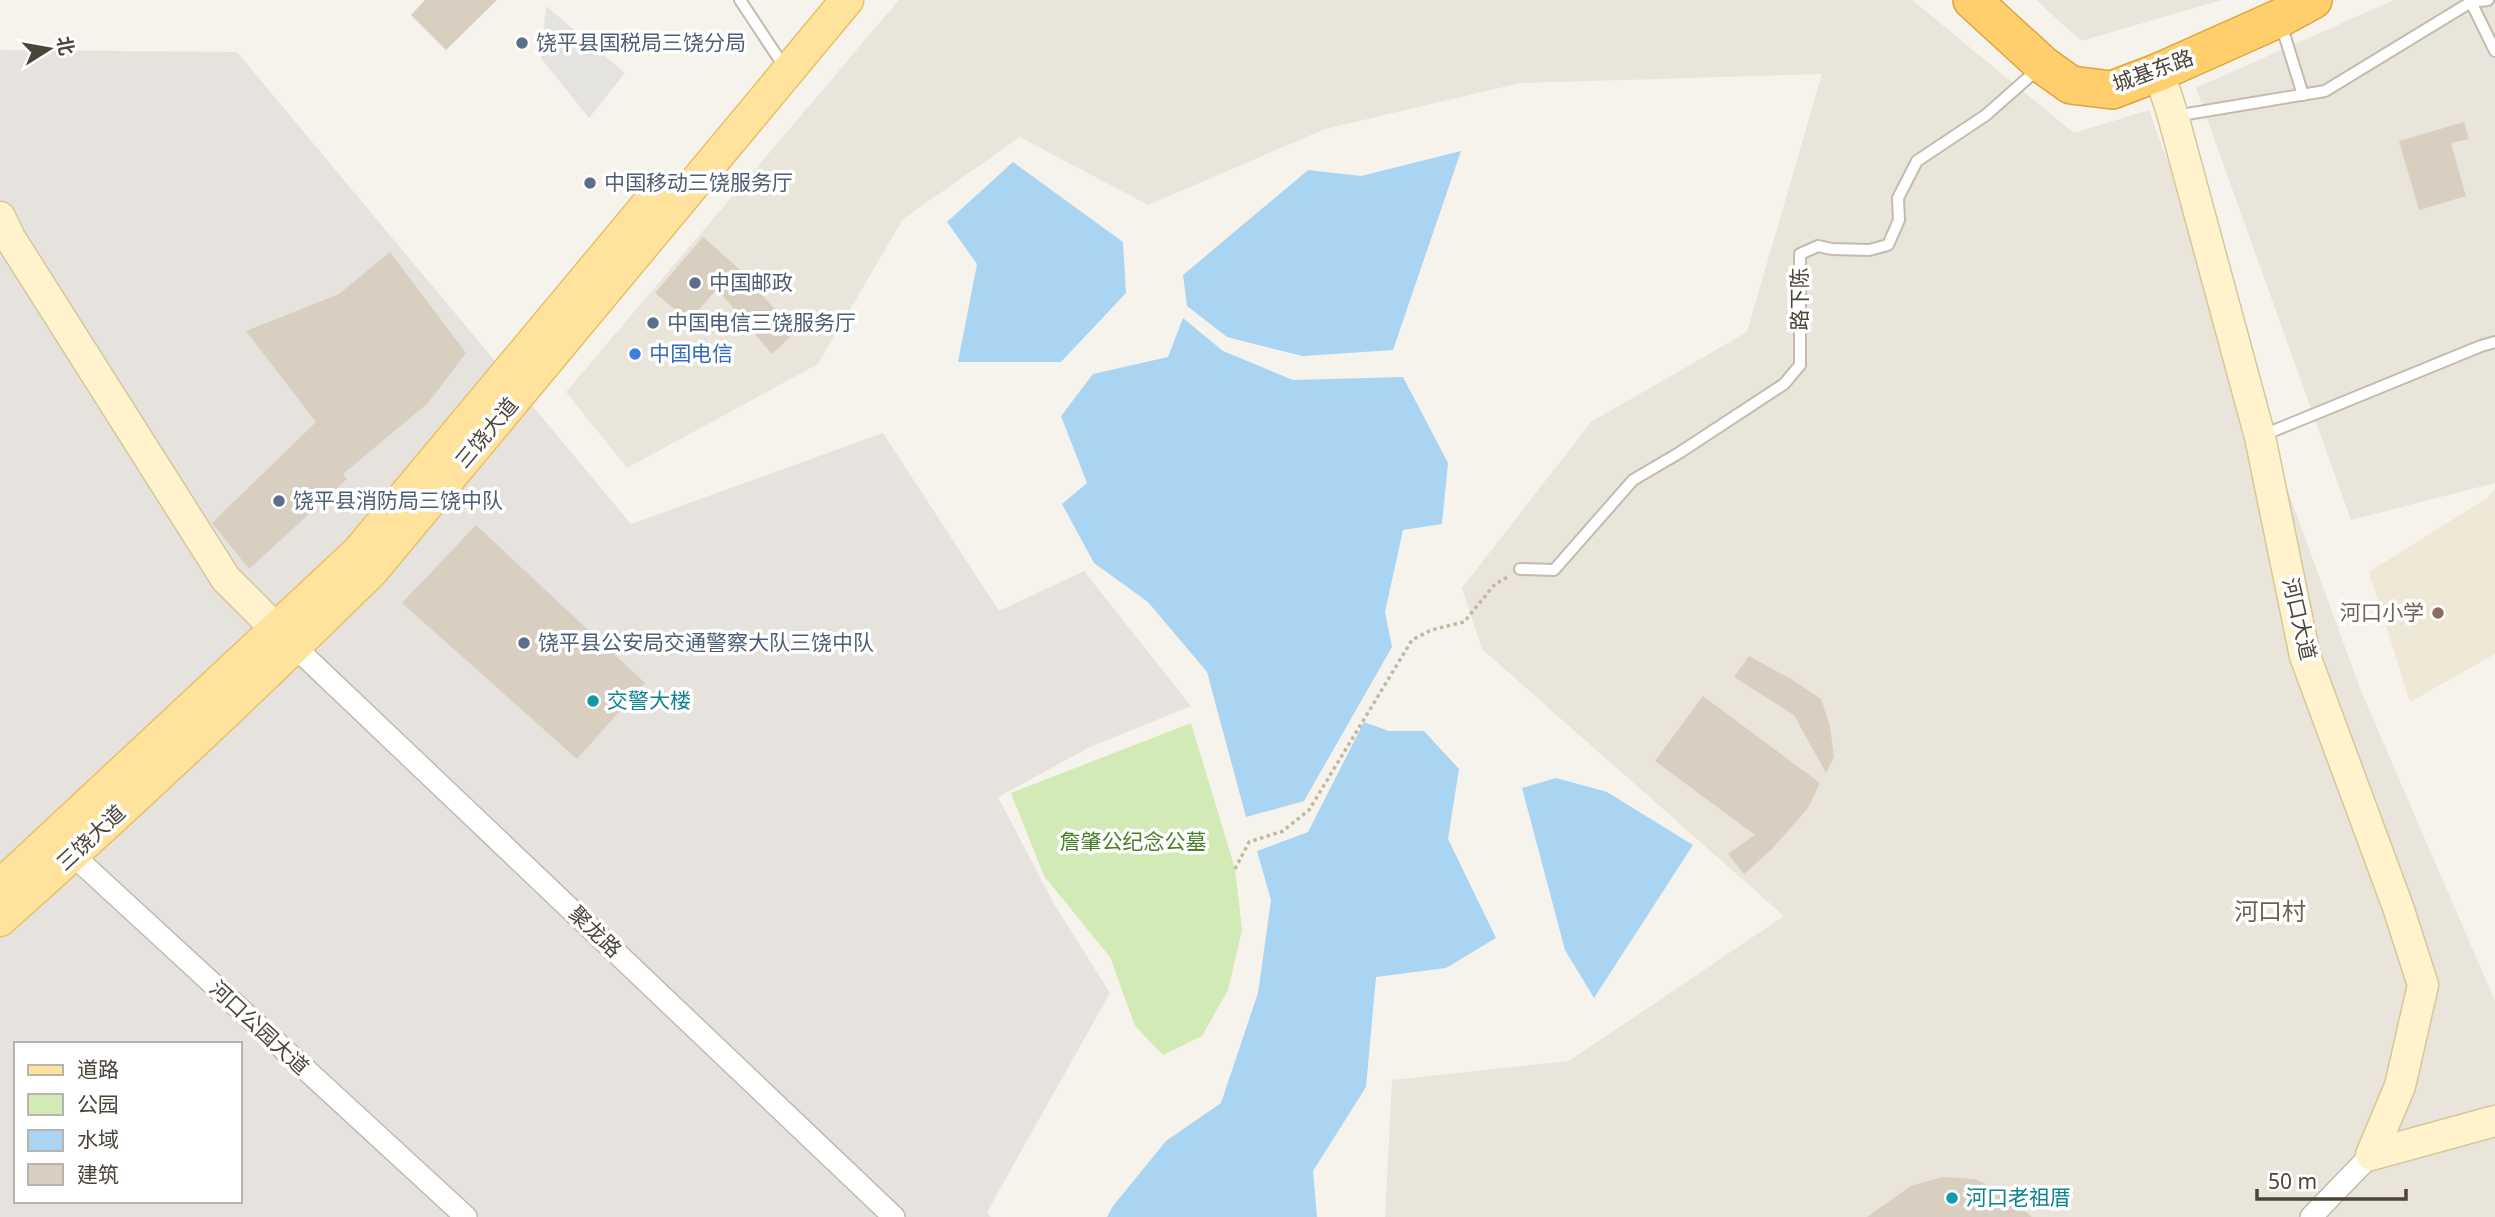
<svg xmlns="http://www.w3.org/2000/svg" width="2495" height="1217" font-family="'Noto Sans','Noto Sans SC',sans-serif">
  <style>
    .residential { fill: #eae5da }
    .industrial { fill: #e6e2dd; fill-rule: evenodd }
    .education { fill: #efe8d6 }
    .green { fill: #d2eab5 }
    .parking { fill: #e5e3e0 }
    .water { fill: #a9d4f2 }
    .building { fill: #d8cfc1 }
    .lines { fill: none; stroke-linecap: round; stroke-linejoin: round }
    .lane-casing { stroke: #c2bbae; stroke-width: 14 }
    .street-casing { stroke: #c2bbae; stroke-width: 24 }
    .secondary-casing { stroke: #d6c79b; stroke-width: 33 }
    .primary-casing { stroke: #e6c16a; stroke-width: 35 }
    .highway-casing { stroke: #e0a43c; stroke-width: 40 }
    .path { stroke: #c4b79f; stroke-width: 3.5; stroke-dasharray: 3.5 3.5; stroke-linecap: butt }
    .lane { stroke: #fff; stroke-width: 10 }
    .street { stroke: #fff; stroke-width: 21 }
    .secondary { stroke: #fff3cd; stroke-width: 30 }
    .primary { stroke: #ffe39c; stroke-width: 32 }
    .highway { stroke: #ffcf6e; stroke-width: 37 }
    .service-dot { fill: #5c6f8a; stroke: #fff; stroke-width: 2.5 }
    .shop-dot { fill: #3f7fe0; stroke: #fff; stroke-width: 2.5 }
    .education-dot { fill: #8d6e63; stroke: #fff; stroke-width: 2.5 }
    .culture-dot { fill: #0f9aa8; stroke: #fff; stroke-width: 2.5 }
    .labels { text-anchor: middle; stroke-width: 7; stroke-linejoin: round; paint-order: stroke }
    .service-label { font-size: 21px; fill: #4e5e75; stroke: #fff; text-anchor: start }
    .street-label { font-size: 21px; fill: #4b4439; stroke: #fff }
    .shop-label { font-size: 21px; fill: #366cbe; stroke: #fff; text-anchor: start }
    .education-label { font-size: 21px; fill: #785e54; stroke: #fff; text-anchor: end }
    .culture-label { font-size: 21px; fill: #0d838f; stroke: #fff; text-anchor: start }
    .park-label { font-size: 21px; fill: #4a7f2a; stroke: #fff }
    .quarter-label { font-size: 24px; fill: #6e6250; stroke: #fff }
  </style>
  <rect width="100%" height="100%" fill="#f6f3ec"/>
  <path class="residential" d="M899,0h1013l162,133 75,-23 212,581 134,310v216h-1110l7,-137 177,-19 215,-145 -302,-267 -20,-61 129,-166 156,-90 75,-258 -302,9 -195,46 -177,76 -128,-68 -117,82 -85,145 -191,104 -61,-76z
    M2036,0h186l-141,41z
    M2394,0h101v483l-144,37 -155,-432z"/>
  <path class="industrial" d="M0,50l237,2 394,472 252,-91 116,178 85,-40 107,135 -101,41 -92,50 56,107 56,89 -123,219 4,5h-991zM16,1044h224v157h-224z"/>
  <path class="education" d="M2495,489v165l-85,48 -41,-130 118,-74z"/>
  <path class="green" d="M1191,723l44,146 7,61 -14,60 -26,46 -39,19 -28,-29 -25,-69 -66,-81 -33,-83z"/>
  <path class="parking" d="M546,6l79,67 -36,45 -48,-60z"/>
  <path class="water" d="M1461,151l-68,199 -91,6 -75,-19 -40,-31 -4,-31 125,-105 53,6z
    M1013,162l110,80 3,51 -65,69h-103l19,-98 -30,-42z
    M1183,318l40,33 70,29 110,-3 45,86 -6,61 -39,6 -18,82 7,35 -88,154 -58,16 -39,-145 -59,-70 -54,-39 -32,-59 25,-21 -26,-67 32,-42 75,-17z
    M1364,722l25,9h35l35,38 -11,70 48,99 -50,30 -70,9 -10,110 -53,84 4,46h-210l6,-11 53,-65 55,-38 37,-110 13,-93 -14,-49 51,-19z
    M1556,778l51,14 86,53 -99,153 -29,-48 -43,-162z"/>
  <path class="building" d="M425,0h72l-51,50 -35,-35z
    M2464,122l5,17 -18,4 15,53 -47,14 -20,-69z
    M703,237l33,29 59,66 -23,22 -55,-65 -28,32 -34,-28z
    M390,252l76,101 -38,50 -85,71 4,5 -98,90 -37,-46 104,-101 -70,-91 93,-37z
    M476,525l169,158 -68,76 -175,-156z
    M1749,656l42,23 30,20 9,27 4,31 -8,16 -32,-58 -60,-38z
    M1703,696l117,87 -12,25 -36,41 -28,25 -16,-20 27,-19 -100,-74z
    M1942,1177l32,2 30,13 28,25h-165l44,-31z"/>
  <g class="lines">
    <defs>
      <path id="lane" d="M740,0l45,68
        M2470,0l25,51
        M2281,24l22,71
        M2175,116l150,-25 146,-89 17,-2
        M2261,436l220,-90 14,-4
        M1520,569l34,1 79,-90 46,-27 105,-69 16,-19v-111l18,-8 14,3 37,1 19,-5 11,-25 -1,-22 19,-37 69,-46 52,-46"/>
      <path id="street" d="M295,647l599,570
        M63,846l403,371
        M2311,1217l60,-62"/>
      <path id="secondary" d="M2159,72l14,44 87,321 45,219 93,251 25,78 -23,101 -29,69
        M0,217l10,21 216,341 68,68
        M2371,1155l124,-34"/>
      <path id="primary" d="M0,886l358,-334 300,-360
        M0,920c127,-113 251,-230 372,-349l475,-571"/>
      <path id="highway" d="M1972,0l71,65 28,20 41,5 47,-18 121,-54 33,-18"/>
    </defs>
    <use href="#lane" class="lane-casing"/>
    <use href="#street" class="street-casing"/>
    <use href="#secondary" class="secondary-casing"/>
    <use href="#primary" class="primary-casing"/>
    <use href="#highway" class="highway-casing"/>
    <path class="path" d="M1235,869l14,-27 34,-11 26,-21 103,-170 19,-10 33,-8 31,-38 14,-8"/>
    <use href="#lane" class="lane"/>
    <use href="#street" class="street"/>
    <use href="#secondary" class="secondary"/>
    <use href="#primary" class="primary"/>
    <use href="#highway" class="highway"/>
  </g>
  <g class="service-dot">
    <circle cx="522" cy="43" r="7"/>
    <circle cx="590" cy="183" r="7"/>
    <circle cx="695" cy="283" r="7"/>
    <circle cx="653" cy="323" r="7"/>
    <circle cx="279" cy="501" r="7"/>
    <circle cx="524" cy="643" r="7"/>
  </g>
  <circle class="shop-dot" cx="635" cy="354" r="7"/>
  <circle class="education-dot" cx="2438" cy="613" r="7"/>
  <g class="culture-dot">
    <circle cx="593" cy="701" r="7"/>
    <circle cx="1952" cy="1198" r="7"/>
  </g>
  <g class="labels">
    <g class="service-label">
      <text x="536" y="50">饶平县国税局三饶分局</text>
      <text x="604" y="190">中国移动三饶服务厅</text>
      <text x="709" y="290">中国邮政</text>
      <text x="667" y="330">中国电信三饶服务厅</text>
      <text x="293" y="508">饶平县消防局三饶中队</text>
      <text x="538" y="650">饶平县公安局交通警察大队三饶中队</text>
    </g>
    <g class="street-label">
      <text transform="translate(2153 71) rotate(-20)" y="7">城基东路</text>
      <text transform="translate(1800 299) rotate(-90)" y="7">路下陈</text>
      <text transform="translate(487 433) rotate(-50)" y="7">三饶大道</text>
      <text transform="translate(2299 619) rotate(77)" y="7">河口大道</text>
      <text transform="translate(91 838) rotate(-43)" y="7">三饶大道</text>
      <text transform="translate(595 932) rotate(44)" y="7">聚龙路</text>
      <text transform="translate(259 1028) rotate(43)" y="7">河口公园大道</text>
    </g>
    <g class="shop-label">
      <text x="649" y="361">中国电信</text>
    </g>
    <g class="education-label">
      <text x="2424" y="620">河口小学</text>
    </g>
    <g class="culture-label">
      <text x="607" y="708">交警大楼</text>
      <text x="1966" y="1205">河口老祖厝</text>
    </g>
    <g class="park-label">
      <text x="1133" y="849">詹肇公纪念公墓</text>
    </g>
    <g class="quarter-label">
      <text x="2270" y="920">河口村</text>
    </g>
  </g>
  <rect x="14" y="1042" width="228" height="161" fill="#ffffff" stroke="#b7b4b0" stroke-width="2"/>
  <rect x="28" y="1065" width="35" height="10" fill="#ffe39c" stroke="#b7b4b0" stroke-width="2"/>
  <text x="77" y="1077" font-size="21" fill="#4b4439">道路</text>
  <rect x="28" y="1094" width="35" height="21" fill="#d2eab5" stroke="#b7b4b0" stroke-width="2"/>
  <text x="77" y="1112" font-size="21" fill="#4b4439">公园</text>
  <rect x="28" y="1130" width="35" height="21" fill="#a9d4f2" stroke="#b7b4b0" stroke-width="2"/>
  <text x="77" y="1147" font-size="21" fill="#4b4439">水域</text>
  <rect x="28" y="1164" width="35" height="21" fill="#d8cfc1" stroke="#b7b4b0" stroke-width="2"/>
  <text x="77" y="1182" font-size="21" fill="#4b4439">建筑</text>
  <g transform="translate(49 49) rotate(79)" stroke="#ffffff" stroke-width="5" paint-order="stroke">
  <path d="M0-5L12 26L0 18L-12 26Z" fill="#4b4439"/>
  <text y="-10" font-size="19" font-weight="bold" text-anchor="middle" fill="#4b4439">北</text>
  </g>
  <path d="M2257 1189v10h149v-10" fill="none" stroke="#4b4439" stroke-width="3.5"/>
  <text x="2268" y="1189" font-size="21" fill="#4b4439" stroke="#ffffff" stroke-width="5" paint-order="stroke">50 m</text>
</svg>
